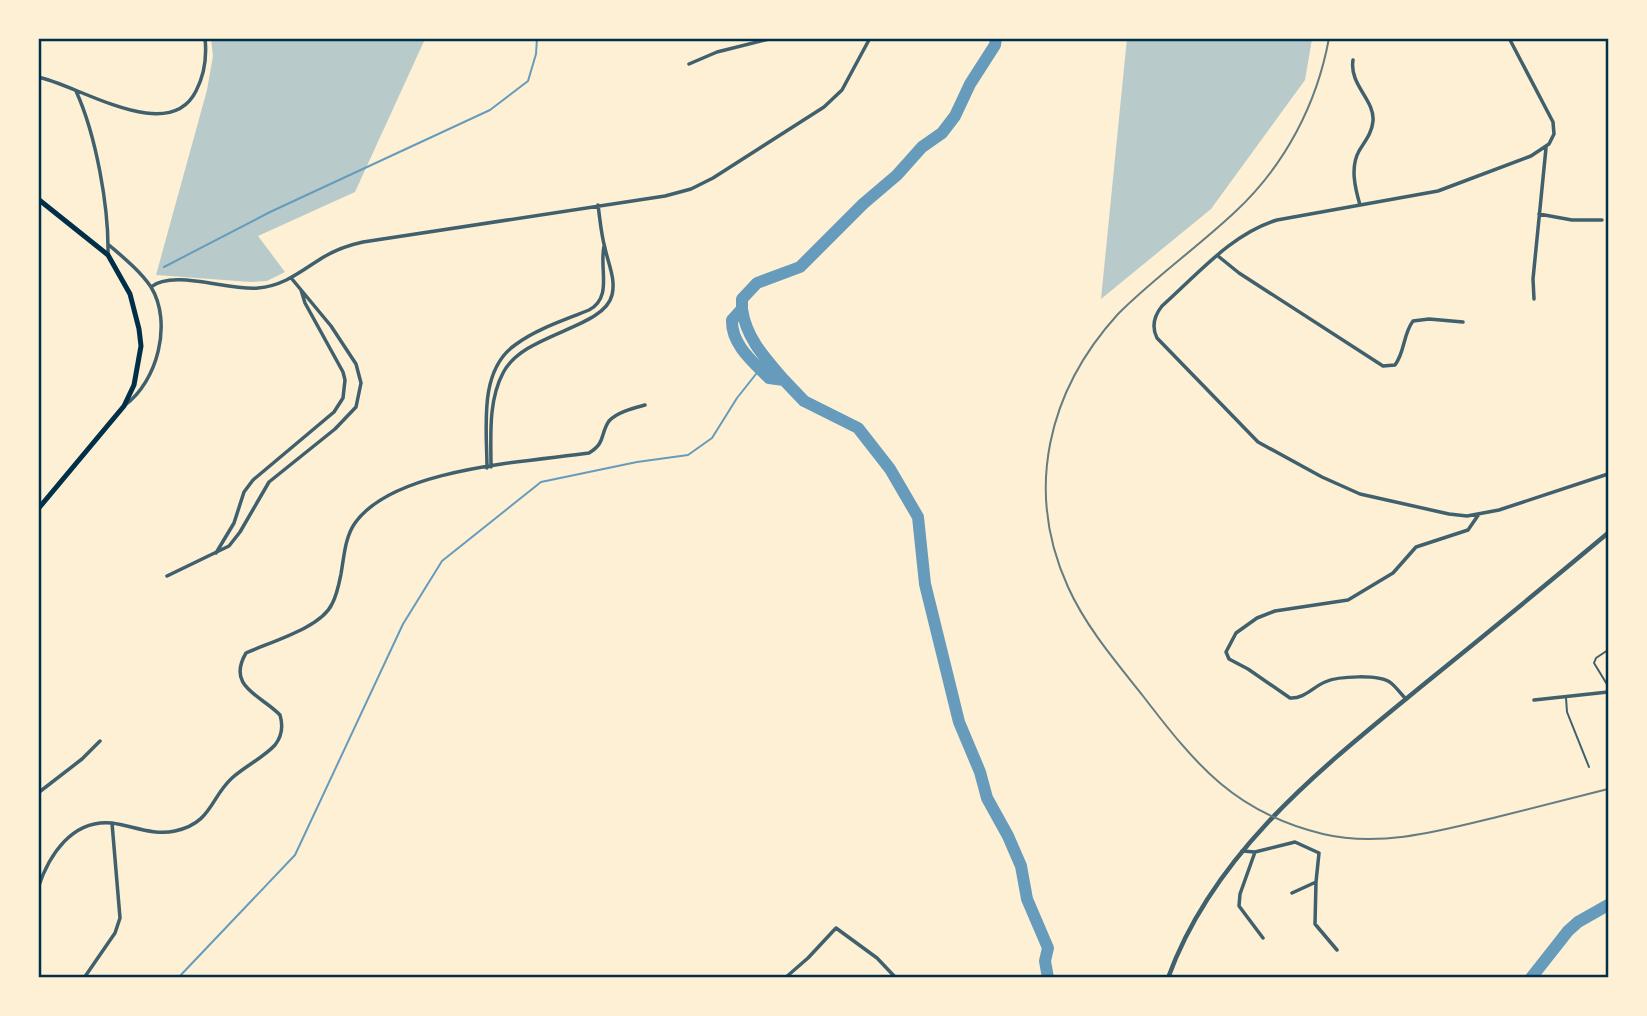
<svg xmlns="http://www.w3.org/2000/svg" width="1647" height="1016" font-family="Mulish,sans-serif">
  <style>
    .green { fill: #b9caca }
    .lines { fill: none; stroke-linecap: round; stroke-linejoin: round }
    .stream { stroke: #669bbc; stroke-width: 2 }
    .river { stroke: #669bbc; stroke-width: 12 }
    .service { stroke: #3f606c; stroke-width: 2 }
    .minor { stroke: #3f606c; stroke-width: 3.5 }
    .tertiary { stroke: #3f606c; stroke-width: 4.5 }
    .secondary { stroke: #003049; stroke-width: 5 }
    .rail { stroke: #657d81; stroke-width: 2 }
    .neatline { fill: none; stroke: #003049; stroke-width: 2.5 }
  </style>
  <rect width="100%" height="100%" fill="#fdf0d5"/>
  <path class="green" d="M1127,38l185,1 -7,41 -94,129 -110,90z
    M211,39h214l-70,153 -97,44 27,36 -18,9 -16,1 -95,-7 51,-185 6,-34z"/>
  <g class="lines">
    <path class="stream" d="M164,267l106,-55 220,-102 38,-29 8,-27 1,-16
      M178,978l117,-123 108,-231 39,-63 99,-79 96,-20 51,-7 24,-17 25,-40 23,-29"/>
    <path class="river" d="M996,38l-1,7 -25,39 -15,32 -13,17 -20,14 -25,28 -34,29 -63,63 -43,16 -15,16v10l-10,11c-1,24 21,42 37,58l15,2 20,21 54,27 32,41 28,48 7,67 34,138 21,50 7,26 21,38 13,30 6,33 21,49 -3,13 3,17
      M742,309c4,29 23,49 42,71
      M1531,978l37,-47 10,-9 30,-17"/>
    <path class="service" d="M1608,650l-12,8 -2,5 14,23
      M1566,698l1,14 22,55"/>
    <path class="minor" d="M1509,38l44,84 1,12 -5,10 -18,12 -93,35 -161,29c-46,14 -80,55 -115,86 -8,10 -11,20 -5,32l101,104 64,35 38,17 89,20 18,2 32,-6 109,-36
      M1353,60c-4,25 22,40 20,61 -1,12 -8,20 -14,30 -9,16 -4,37 1,54
      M689,64l28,-12 56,-14
      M38,77c40,8 131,69 158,14 9,-17 11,-34 9,-53
      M76,91c20,44 33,116 32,164
      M1539,214l33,6h30
      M109,245c15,13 31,26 42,42 22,36 6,95 -26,118
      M1218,256l21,17 144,93 12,-1c10,-13 8,-31 18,-44l16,-2 34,3
      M151,287c22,-18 78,4 107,1 26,-2 43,-17 64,-30 13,-8 27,-13 41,-16l302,-46 26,-7 22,-11 111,-71 18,-17 28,-52
      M1534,299l-1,-20 13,-131
      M491,467c0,-30 -3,-66 12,-94 20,-40 101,-44 109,-78 4,-16 -4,-32 -7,-47 -4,-14 -5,-29 -7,-43
      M487,468c0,-39 -9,-97 28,-123 21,-16 50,-25 74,-35 24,-13 10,-41 15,-64
      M216,553l18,-30 10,-31 9,-12 81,-68 9,-14 2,-18 -2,-8 -38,-69 -4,-13
      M167,576l62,-30 11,-14 29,-50 66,-53 21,-22 5,-24 -5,-19 -25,-38 -39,-47
      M1406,699c-5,-5 -10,-12 -15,-16 -11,-9 -53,-7 -66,-1 -12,5 -21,17 -35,16l-42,-29 -19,-10 -3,-7 10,-19 21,-15 18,-7 73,-11 45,-27 23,-26 52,-17 11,-16
      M1534,700l74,-8
      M38,793l44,-34 18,-18
      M1242,851l13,1 -15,42 -1,12 24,32
      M1255,852l40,-10 24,11 -3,29 -24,11
      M1316,882l-1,42 22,26
      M38,888c11,-33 34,-69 74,-65 21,3 42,13 63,8 37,-8 35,-33 57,-53 13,-12 31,-20 43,-33 7,-9 8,-20 5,-30 -19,-20 -54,-28 -34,-62 24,-11 75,-25 86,-49 5,-9 7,-20 9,-30 3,-17 4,-37 14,-51 39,-55 171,-61 234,-70 17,-10 11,-19 20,-32 8,-9 25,-13 36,-16
      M84,978l31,-45 5,-15 -8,-95
      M785,978l23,-20 28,-30 41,30 19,20"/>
    <path class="tertiary" d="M1168,978c46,-127 155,-211 255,-293 62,-50 124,-101 185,-152"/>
    <path class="secondary" d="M38,199l70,56 22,39 9,35 2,17 -7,39 -10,21 -86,103"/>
    <path class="rail" d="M1329,38c-12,66 -44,127 -93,173 -38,36 -81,66 -118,103 -70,77 -94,176 -50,273 18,40 48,75 75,109 53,69 92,117 180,138 59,14 120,-4 178,-18 36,-9 72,-18 107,-27"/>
  </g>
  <rect width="1647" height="1016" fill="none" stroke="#fdf0d5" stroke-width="80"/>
  <rect x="40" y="40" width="1567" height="936" class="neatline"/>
</svg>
